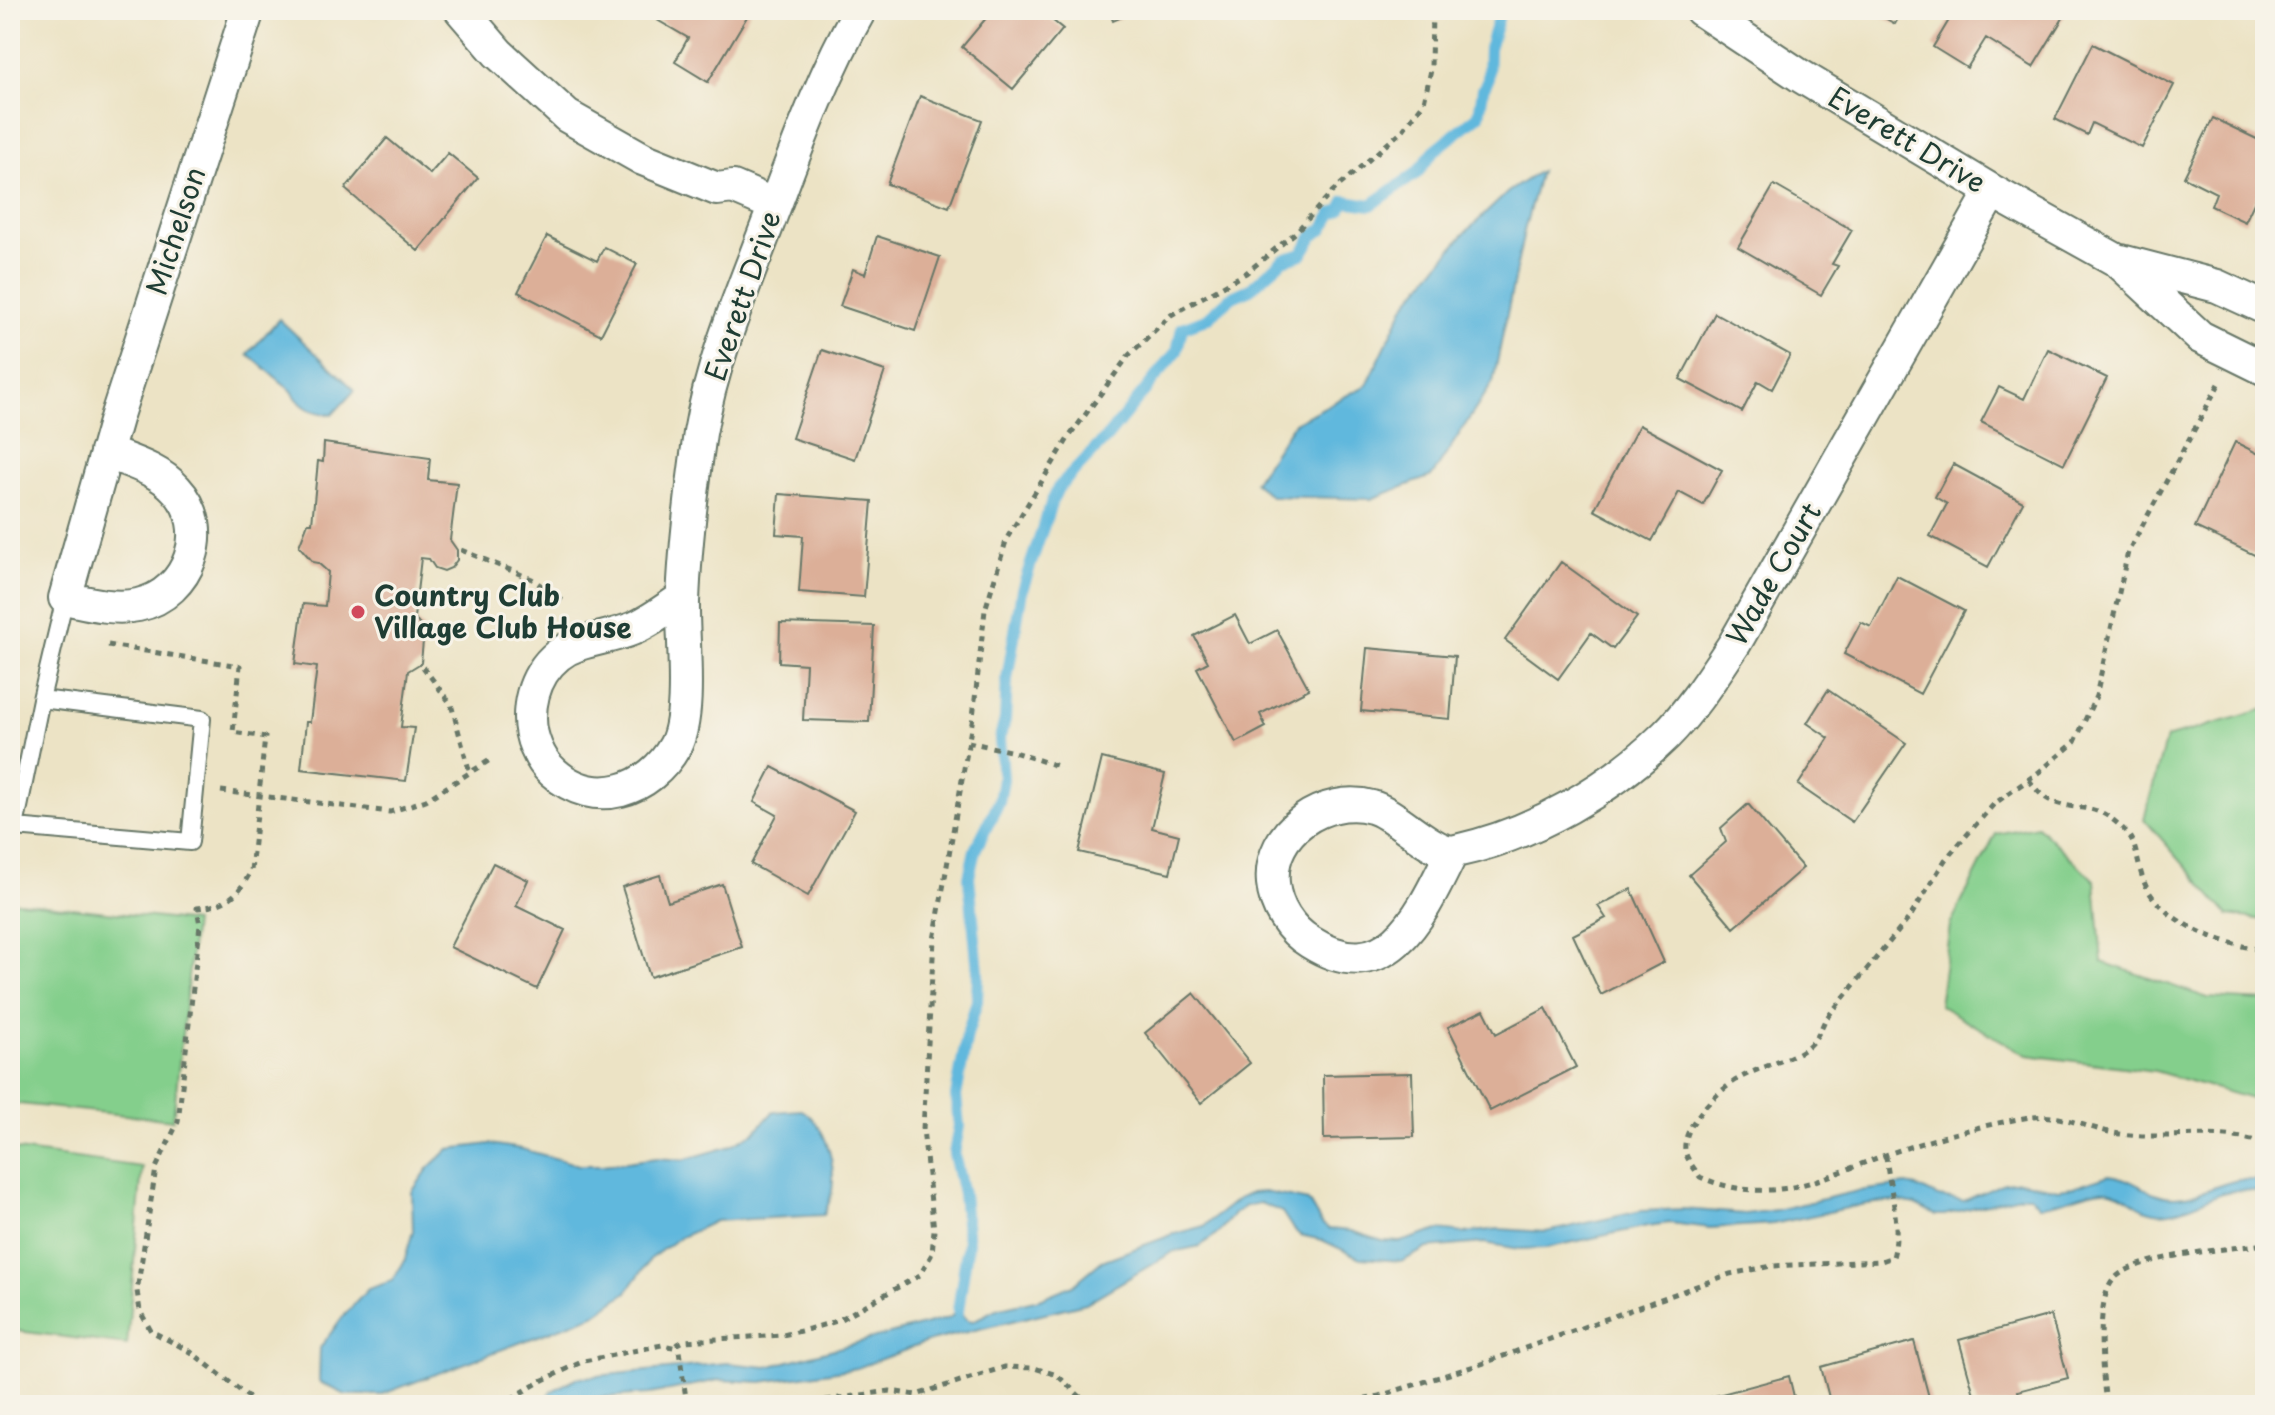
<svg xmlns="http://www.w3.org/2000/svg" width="2275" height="1415" font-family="'Playpen Sans',sans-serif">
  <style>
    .green { fill: #84cf8c; stroke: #528660; stroke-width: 2 }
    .water { fill: #60b8dd; stroke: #407a88; stroke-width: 2 }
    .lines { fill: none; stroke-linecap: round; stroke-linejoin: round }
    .stream { stroke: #60b8dd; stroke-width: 12 }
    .building { fill: #dcaf98 }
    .lane-casing { stroke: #677767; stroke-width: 20 }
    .street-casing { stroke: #677767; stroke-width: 36 }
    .path { stroke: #677767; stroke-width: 5; stroke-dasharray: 6 6; stroke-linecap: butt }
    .lane { stroke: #fff; stroke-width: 16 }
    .street { stroke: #fff; stroke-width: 32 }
    .poi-dot { fill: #d1495b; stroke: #f7f3e8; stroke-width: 3 }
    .labels { text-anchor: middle; stroke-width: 6; stroke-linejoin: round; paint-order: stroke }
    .street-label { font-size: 28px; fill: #1f3d34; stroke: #f7f3e8 }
    .poi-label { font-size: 28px; font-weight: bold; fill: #1f3d34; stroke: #f7f3e8; text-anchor: start }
  </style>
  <rect width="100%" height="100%" fill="#f7f3e8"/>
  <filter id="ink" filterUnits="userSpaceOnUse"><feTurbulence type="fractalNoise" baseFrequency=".0125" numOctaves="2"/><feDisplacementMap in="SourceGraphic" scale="16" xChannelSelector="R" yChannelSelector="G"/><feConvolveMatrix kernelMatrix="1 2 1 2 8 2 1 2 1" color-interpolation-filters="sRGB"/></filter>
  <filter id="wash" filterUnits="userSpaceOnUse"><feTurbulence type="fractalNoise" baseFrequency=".006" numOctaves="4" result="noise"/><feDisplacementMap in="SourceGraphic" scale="32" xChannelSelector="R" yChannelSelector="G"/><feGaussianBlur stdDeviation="1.8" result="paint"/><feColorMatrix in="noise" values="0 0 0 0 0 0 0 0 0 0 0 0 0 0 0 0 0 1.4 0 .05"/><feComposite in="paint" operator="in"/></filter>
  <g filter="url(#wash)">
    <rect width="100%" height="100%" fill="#ece3c5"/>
    <path class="green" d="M2265,709v211l-37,-5 -84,-96 22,-81z
      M2037,826l58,55 7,81 106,36 57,3v102l-110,-32 -128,-16 -88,-50 11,-80 46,-91z
      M10,901l184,21 -21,198 -163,-17z
      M10,1149l132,18 -15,178 -117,-15z"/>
    <path class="water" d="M1540,171l-16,60 -31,151 -61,94 -61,23 -100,-3 -17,-14 40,-59 73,-38 38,-80 58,-70 45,-43z
      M279,319l76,71 -23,25c-19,-3 -31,-6 -40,-24l-44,-37z
      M802,1110c24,15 34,53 30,81 -1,8 -5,16 -8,24l-109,6 -38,18 -26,19 -24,34 -33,23 -214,80h-34l-27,-13 1,-34 21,-29 27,-30 24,-8 12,-19 9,-31 -1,-39 16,-23 21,-20 41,-5 32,5 57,16h23l55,-7 26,2 45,-13 26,-14 19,-21z
      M2109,1175c24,2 40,22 65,22 22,0 39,-11 60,-16 9,-3 21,0 31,0v12c-8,-1 -17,-3 -25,-3 -25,1 -47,19 -71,22 -29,5 -39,-19 -63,-22 -16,-2 -44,15 -67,15l-9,-10h-7l-79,20h-9l-20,-10 -18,-4 -31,3 -93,20 -63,4 -40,-5 -22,3 -102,22 -26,1 -36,-6 -57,5 -24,13 -43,-3 -38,-18 -22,-5 -7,-6 -11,-17 -22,-9 -14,3 -12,8 -16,19 -18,13 -27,6 -87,51 -156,38 -73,27 -95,14 -43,-2 -69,14 -46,3 -37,4 -7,4h-19l11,-14 24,-13 151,-15 40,4 182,-49 9,-7 10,9 5,1 23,-12 43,-10 34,-14 29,-24 72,-27 30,-8 34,-27 13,-6 14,-1 43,9 13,22 8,6 22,2 32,10 17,1 39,-12 25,3 35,-4 47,3 95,-21 42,-2 62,5 31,-4 82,-19 48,-6 11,2 21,10 26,4 40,-18 16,-2 38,8 15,-2z"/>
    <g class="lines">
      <path class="stream" d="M958,1311l10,-69 -5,-48 -9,-40 5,-28 -3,-30 11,-61 10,-34 1,-30 -9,-94 6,-27 24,-48 4,-23 -3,-41 5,-18 2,-41 15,-89 30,-89 6,-13 50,-52 69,-85 5,-23 26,-10 22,-20 20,-9 33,-29 19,-6 11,-18 10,-7 9,-15 9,-5 4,-8 26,4 46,-32 17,-22 45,-36 4,-26 5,-9 1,-32 9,-29"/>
    </g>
    <g id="blocks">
      <path class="building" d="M640,10h111l-43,72 -33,-20 13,-24z
        M979,10h61l23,19 -50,60 -51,-42 25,-30z
        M1109,10h29l-25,11z
        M1871,10h32l-8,14z
        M1955,10h113l-35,57 -47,-29 -19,30 -34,-21z
        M2093,44l81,41 -32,63 -50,-25 -5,12 -32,-16z
        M920,96l62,24 -33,87 -62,-23z
        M2213,118l52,25v37l-20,42 -34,-16 5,-13 -32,-16z
        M387,138l43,36 18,-21 30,25 -60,73 -73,-62z
        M1774,185l78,45 -20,34 6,2 -17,29 -83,-48z
        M547,236l50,25 7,-14 33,17 -36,71 -83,-43z
        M877,236l63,21 -25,74 -75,-25 13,-37 12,5z
        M1715,313l75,42 -18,34 -14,-8 -16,31 -62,-33z
        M2048,349l59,29 -43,86 -83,-42 18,-35 25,12z
        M822,350l63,21 -30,88 -63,-21z
        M1639,425l83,45 -19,35 -24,-13 -27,49 -58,-31z
        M2235,442l30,15v14l-6,14 6,2v73l-70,-33z
        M324,443l106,15 -2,22 29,3 -7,57 7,10v10l-6,8 -7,3 -9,-3 -6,-9 -8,-1 -7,60 10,12 -3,33 -13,8 -7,56 13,1 -8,53 -105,-12 5,-47h4l7,-55 -22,-3 8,-60 22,2 3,-34 -10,-9 -5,-1 -14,-16 9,-23h4l6,-62 5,1z
        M1953,464l70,38 -35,65 -58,-31 17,-32 -12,-7z
        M779,494l93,7 -8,96 -65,-5 4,-56 -27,-2z
        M1561,562l76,55 -24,32 -22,-16 -33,46 -53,-39z
        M1897,576l67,35 -44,83 -76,-40 17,-32 10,5z
        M1235,615l15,29 27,-14 32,59 -49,25 6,13 -30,16 -39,-75 11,-6 -14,-26z
        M780,623l94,3 -5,96 -66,-2 3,-56 -27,-2z
        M1367,648l88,8 -5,63 -89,-8z
        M1828,690l78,53 -54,79 -54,-37 31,-47 -22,-15z
        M1102,758l63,16 -13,54 27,7 -9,38 -91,-21z
        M772,767l83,44 -47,85 -57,-32 26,-49 -23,-13z
        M1748,804l55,64 -69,60 -45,-53 37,-33 -5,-14z
        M493,863l35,17 -12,26 49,24 -28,59 -87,-42z
        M660,875l8,27 54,-18 20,63 -92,30 -28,-90z
        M1631,889l33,73 -63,33 -28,-60 33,-17 -8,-12z
        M1194,993l56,70 -49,40 -56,-70z
        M1546,1008l30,59 -86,44 -42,-84 36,-17 12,24z
        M1412,1073l2,64 -90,2 -1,-64z
        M2051,1315l17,63 -50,13 3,13 -44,1 -18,-65z
        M1914,1341l16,60 -15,4h-84l-10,-38z
        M1789,1376l7,29h-103l-1,-3z"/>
    </g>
  </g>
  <g filter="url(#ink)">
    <use href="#blocks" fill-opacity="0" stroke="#677767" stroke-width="2"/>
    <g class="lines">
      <defs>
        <path id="lane" d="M41,699l161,20 -12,123 -175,-15 26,-128 24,-101"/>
        <path id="street" d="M461,10l37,43 69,63 76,43 74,30 16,-2 42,18
          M1701,10l98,65 193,116 126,70 82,76 65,32
          M2121,261l96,25 48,22
          M106,452c25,10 52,17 70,37 37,39 14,105 -38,116 -24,5 -50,-2 -73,-7l52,-183 131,-405
          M683,598c-16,10 -33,24 -51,31 -17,7 -35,9 -53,15 -33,11 -49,42 -49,74 0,19 9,42 23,54 42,38 97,19 122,-26 17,-31 7,-107 8,-144 2,-56 9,-113 17,-169 12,-71 41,-139 67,-207 28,-73 54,-148 93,-216
          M1452,852c-29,59 -63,140 -142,90 -20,-12 -35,-35 -37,-59 -5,-52 52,-89 99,-76 24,6 62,49 84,44 77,-17 154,-61 210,-116 27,-27 48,-61 69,-92l257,-452"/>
      </defs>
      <use href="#lane" class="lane-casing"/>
      <use href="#street" class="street-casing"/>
      <path class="path" d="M2219,384l-91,168 -32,144 -21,46 -36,30 -45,32 -49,56 -35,57 -85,103c-5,12 -11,23 -22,30 -19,12 -44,17 -63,28 -21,11 -58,47 -55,72 1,9 10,19 15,27 74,31 120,1 188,-23 44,-15 90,-28 136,-36 33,-5 47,4 77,12 53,15 112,-5 164,14
        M461,550l71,29 31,22
        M108,645l132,21 -7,66 32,5 -14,134c-13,25 -25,35 -54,37l3,17 -22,197 -22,46 -19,123 3,20 11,20 40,21 68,53
        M423,667l28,37 19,69
        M968,742l46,10 46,15
        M2029,780c5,6 10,14 17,18 19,13 43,5 63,19 31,22 24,33 34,62 15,44 81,66 122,71
        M221,791l169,21 36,-12 64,-40
        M500,1405l43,-25 41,-19 78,-16 16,3
        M687,1405l-9,-61 6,-3 99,-6 26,-6 28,-8 83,-46 12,-21 2,-24 -11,-101 11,-189 39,-223 12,-107 22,-72 62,-101 60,-82 42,-40 75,-42 49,-40 37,-41 71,-62 21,-28 7,-32 1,-60
        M790,1405l100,-14 26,4 89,-28 29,1 23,7 32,30
        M1341,1405l38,-9 105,-33 246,-89 42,-8 109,-5 12,-4c9,-32 -4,-69 -7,-101
        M2106,1405c-3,-29 -13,-106 9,-127 22,-23 117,-29 150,-34"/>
      <use href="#lane" class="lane"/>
      <use href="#street" class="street"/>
    </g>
  </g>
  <circle class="poi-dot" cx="358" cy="612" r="8"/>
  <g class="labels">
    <g class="street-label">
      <text transform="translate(1907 140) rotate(31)" y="10">Everett Drive</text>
      <text transform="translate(176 231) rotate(-72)" y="10">Michelson</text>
      <text transform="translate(743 296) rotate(-71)" y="10">Everett Drive</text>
      <text transform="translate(1774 574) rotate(-60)" y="10">Wade Court</text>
    </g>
    <g class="poi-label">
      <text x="374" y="606">Country Club<tspan x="374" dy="32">Village Club House</tspan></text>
    </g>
  </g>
  <rect width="2275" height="1415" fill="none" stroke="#f7f3e8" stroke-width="40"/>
</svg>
